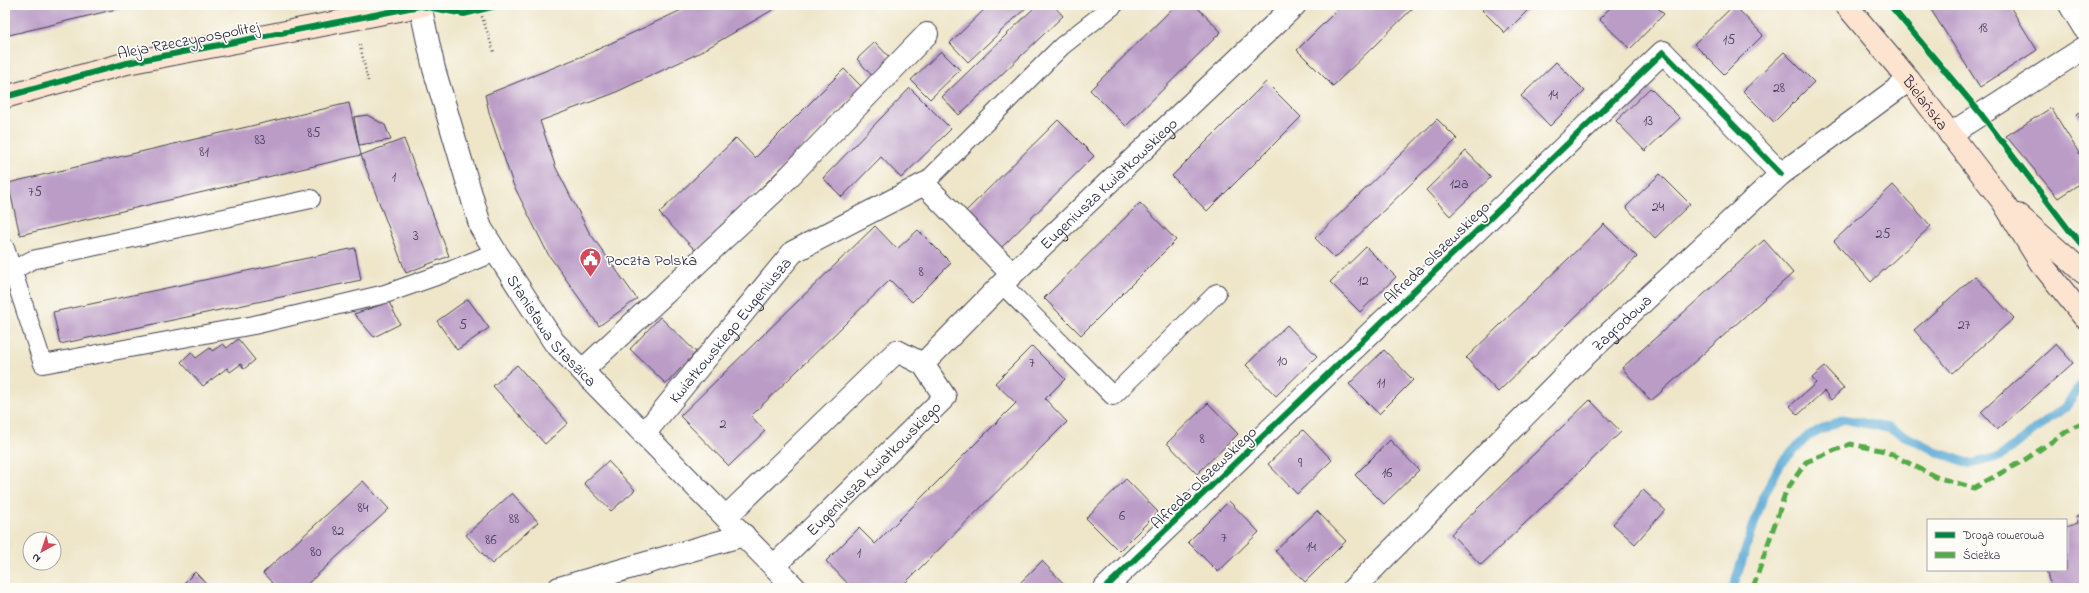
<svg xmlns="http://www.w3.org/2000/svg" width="2089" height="593" font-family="'Indie Flower',sans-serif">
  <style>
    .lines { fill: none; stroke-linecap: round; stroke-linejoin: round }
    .stream { stroke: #5aa9d4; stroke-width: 9 }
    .building { fill: #bb9cc7 }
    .lane-casing { stroke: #413f50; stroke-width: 20 }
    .street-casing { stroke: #413f50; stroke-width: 24 }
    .secondary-casing { stroke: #413f50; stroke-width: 24 }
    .path { stroke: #413f50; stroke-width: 2.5; stroke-dasharray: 1 3; stroke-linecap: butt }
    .lane { stroke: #fff; stroke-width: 18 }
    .street { stroke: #fff; stroke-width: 22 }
    .secondary { stroke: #fde4d1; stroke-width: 22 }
    .quiet { stroke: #53aa46; stroke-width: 5; stroke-dasharray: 10 5; stroke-linecap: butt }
    .cycleway-casing { stroke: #fdfcf7; stroke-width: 8 }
    .cycleway { stroke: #00873e; stroke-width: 6 }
    .labels { text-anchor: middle; stroke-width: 3.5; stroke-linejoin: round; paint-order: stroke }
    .number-label { font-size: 14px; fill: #48405e }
    .street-label { font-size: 16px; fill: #22223b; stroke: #fdfcf7 }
    .poi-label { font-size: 16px; fill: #22223b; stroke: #fdfcf7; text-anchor: start }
  </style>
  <rect width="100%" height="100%" fill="#fdfcf7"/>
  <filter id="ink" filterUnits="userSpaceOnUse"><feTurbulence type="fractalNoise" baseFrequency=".025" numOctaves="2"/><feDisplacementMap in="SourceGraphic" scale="8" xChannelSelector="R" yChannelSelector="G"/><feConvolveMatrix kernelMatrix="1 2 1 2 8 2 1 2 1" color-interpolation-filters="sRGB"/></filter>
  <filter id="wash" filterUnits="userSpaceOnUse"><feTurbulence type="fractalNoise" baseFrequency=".012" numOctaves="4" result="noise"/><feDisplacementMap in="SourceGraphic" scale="16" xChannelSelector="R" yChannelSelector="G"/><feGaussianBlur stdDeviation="0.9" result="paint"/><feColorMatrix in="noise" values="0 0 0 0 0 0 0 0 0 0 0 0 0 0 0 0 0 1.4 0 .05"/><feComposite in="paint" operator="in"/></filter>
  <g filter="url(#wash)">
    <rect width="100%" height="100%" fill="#efe6ca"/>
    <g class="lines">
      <path class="stream" d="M1733,588l30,-91 18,-34 26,-26 36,-18 45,9 54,26 29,10 30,-8 64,-49 16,-22"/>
    </g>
    <g id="blocks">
      <path class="building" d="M5,5h124v1l-124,30z
        M692,5h89l-84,49 -85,40 -72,27 16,47 33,64 48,67 -38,27 -51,-72 -35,-70 -23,-68 -5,-21 105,-42z
        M989,5h40l-61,57 -18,-19z
        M1037,5h16l10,11 -104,99 -17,-18z
        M1176,5h19l26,27 -95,94 -36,-36z
        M1342,5h74l-83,81 -36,-36z
        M1487,5h36l5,5 -23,23 -23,-23z
        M1613,5h42l9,9 -34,35 -31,-30z
        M1734,5l29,30 -39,39 -30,-30z
        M1928,5h81l28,45 -57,37z
        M875,42l16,17 -18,18 -16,-18z
        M941,51l19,19 -30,29 -19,-19z
        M1784,52l30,30 -40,40 -31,-31z
        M1556,62l29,29 -35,35 -29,-30z
        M844,69l18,18 -165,165 -38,-39 77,-75 19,20z
        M1266,82l35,35 -94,94 -35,-35z
        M910,88l41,41 -50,49 -20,-21 -39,40 -19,-19z
        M1650,88l30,30 -35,33 -29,-30z
        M349,103l12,52 -341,80 -12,-52z
        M2051,108l33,53v20l-26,17 -52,-62z
        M2084,110v14l-7,-10z
        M367,115l18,10 6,15 -32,5 -5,-28z
        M1437,119l20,20 -122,119 -20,-20z
        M1058,120l36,36 -95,94 -36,-36z
        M404,139l45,117 -43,17 -45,-118z
        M1466,151l25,26 -41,39 -24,-26z
        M1660,174l30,30 -35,34 -29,-31z
        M1893,185l38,41 -60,56 -37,-41z
        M1140,203l36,37 -95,95 -37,-37z
        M1604,224l33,33 -139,135 -32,-34z
        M875,226l22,23 21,-19 33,33 -39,39 -22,-22 -139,136 14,15 -36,35 -49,-50z
        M1764,240l29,33 -142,128 -29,-33z
        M1366,247l30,30 -36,35 -30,-30z
        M355,248l6,32 -301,64 -7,-32z
        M1975,276l39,42 -62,55 -38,-43z
        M468,299l21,29 -32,22 -20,-29z
        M389,302l11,22 -26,13 -20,-23z
        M660,317l36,35 -30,32 -36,-35z
        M1287,325l30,31 -41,40 -30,-31z
        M238,339l17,21 -11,9 -3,-5 -11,8 -3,-4 -24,18 -22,-24 10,-10 5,6 14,-10 2,3 11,-7 4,4z
        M2056,344l17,19 -76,67 -16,-18z
        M1032,346l33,33 -20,20 22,23 -167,166h-48l-26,-27 33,-33 16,16 141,-141 -21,-20z
        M1384,350l29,30 -34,34 -30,-30z
        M517,365l51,58 -23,21 -52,-58z
        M1825,367l19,21 -13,12 -7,-9 -26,24 -8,-9 26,-23 -4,-5z
        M1590,400l31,32 -140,133 -30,-31z
        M1208,403l30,31 -41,40 -30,-31z
        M1303,430l29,30 -35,34 -29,-30z
        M1390,440l29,30 -35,34 -29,-29z
        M608,461l27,29 -24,21 -27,-28z
        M1126,479l32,33 -39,39 -33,-33z
        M363,481l26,28 -86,79h-26l-14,-15z
        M1643,490l22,20 -30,34 -22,-20z
        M512,493l26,29 -46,42 -26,-29z
        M1229,501l30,31 -41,40 -30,-30z
        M1317,511l29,30 -41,41 -30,-31z
        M2084,514v69l-15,5h-18l-5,-18h20v-43l12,-4 -2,-6z
        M1042,561l26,27h-53z
        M195,572l15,16h-31z"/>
    </g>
  </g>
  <g filter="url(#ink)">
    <use href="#blocks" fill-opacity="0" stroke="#413f50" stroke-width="1"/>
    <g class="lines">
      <defs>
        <path id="lane" d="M924,184l138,-138 52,-41
          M5,248l38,116 211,-39 131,-31 57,-20 54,-22
          M13,270l19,-10 279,-61
          M1002,284l111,112 104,-103"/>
        <g id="street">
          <path id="s1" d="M420,5l14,64 47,159 15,24 58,90 241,246"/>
          <path d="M2070,5l14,23"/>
          <path d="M1950,134l134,-86"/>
          <path id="s2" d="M923,364l79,-80 293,-279"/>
          <path d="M583,370l195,-182 149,-154"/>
          <path id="s3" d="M644,434l149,-182 131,-68 88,90"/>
          <path d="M726,517l171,-166 26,13 22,33 -171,169"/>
          <path d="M559,588l185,-53"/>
          <path d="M1105,588l558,-536 118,122"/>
          <path id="s4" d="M1354,588l222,-224 205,-190 128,-94"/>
        </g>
        <g id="secondary">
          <path id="s5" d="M1846,5l63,75 94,122 37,60 44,55"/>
          <path d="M5,97l122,-34 298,-58"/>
          <path d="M2018,215l66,58"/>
        </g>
      </defs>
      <use href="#lane" class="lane-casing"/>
      <use href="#street" class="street-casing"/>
      <use href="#secondary" class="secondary-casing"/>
      <path class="path" d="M478,5l16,47
        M360,45l8,36
        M5,154l2,5"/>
      <use href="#lane" class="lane"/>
      <use href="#street" class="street"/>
      <use href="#secondary" class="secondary"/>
      <path class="quiet" d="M1753,588l33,-97 20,-29 44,-18 35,7 51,26 38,11 52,-29 49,-33 9,-4"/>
      <defs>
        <path id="cycleway" d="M1890,5l91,109 88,116 15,17
          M421,6l43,8 36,-9
          M5,97l122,-34 298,-58
          M1105,588l558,-536 118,122"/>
      </defs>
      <use href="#cycleway" class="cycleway-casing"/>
      <use href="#cycleway" class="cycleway"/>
    </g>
  </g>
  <defs>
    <symbol id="civic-pin" viewBox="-11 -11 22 30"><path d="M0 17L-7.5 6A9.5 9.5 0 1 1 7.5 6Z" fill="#d1495b" stroke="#fdfcf7"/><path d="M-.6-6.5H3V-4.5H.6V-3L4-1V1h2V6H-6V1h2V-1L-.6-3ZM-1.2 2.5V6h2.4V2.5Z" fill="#fff"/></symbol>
  </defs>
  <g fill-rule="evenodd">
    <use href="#civic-pin" x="578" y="246" width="25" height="34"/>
  </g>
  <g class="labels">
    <g class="number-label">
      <text x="1983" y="32">18</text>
      <text x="1729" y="44">15</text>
      <text x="1779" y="92">28</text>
      <text x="1553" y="99">14</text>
      <text x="1648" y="125">13</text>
      <text x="314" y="137">85</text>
      <text x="260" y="144">83</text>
      <text x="204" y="156">81</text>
      <text x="394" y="181">1</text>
      <text x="1459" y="188">12a</text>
      <text x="35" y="196">75</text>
      <text x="1658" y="211">24</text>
      <text x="1883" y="238">25</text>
      <text x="416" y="240">3</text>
      <text x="921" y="276">8</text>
      <text x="1363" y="285">12</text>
      <text x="463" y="329">5</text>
      <text x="1964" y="329">27</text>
      <text x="1282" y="365">10</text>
      <text x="1032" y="367">7</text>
      <text x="1381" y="387">11</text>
      <text x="723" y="428">2</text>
      <text x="1202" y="443">8</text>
      <text x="1300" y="467">9</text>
      <text x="1387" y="477">16</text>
      <text x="363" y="512">84</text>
      <text x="1122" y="520">6</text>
      <text x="514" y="523">88</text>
      <text x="338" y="535">82</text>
      <text x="1224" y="542">7</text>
      <text x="491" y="544">86</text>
      <text x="1311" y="551">14</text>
      <text x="316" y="556">80</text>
      <text x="859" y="557">1</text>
    </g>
    <g class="street-label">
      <text transform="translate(188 39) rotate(-11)" y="6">Aleja Rzeczypospolitej</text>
      <text dy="6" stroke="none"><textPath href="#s5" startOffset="126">Bielańska</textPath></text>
      <text dy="6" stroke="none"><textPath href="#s2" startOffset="259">Eugeniusza Kwiatkowskiego</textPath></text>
      <text transform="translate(1436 252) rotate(-44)" y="6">Alfreda Olszewskiego</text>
      <text dy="6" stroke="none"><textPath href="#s4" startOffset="377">Zagrodowa</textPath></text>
      <text dy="6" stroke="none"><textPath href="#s1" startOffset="356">Stanisława Staszica</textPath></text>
      <text dy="6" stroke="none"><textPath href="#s3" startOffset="135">Kwiatkowskiego Eugeniusza</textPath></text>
      <text transform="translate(873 468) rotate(-45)" y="6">Eugeniusza Kwiatkowskiego</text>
      <text transform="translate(1203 477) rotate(-44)" y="6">Alfreda Olszewskiego</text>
    </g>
    <g class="poi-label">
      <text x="606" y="265">Poczta Polska</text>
    </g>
  </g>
  <rect width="2089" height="593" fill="none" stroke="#fdfcf7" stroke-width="20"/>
  <rect x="1927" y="519" width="140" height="52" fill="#fdfcf7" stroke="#a5a5ac"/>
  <rect x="1935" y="532" width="20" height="6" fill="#00873e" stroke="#a5a5ac"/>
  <text x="1963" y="539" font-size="12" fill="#22223b">Droga rowerowa</text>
  <rect x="1935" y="552" width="20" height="6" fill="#53aa46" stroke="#a5a5ac"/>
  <text x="1963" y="559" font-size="12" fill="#22223b">Ścieżka</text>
  <g transform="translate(42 551) rotate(220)"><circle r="19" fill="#fdfcf7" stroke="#a5a5ac"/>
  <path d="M0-3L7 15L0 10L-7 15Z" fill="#d1495b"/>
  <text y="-6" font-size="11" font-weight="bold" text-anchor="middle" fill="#22223b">N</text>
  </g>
</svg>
